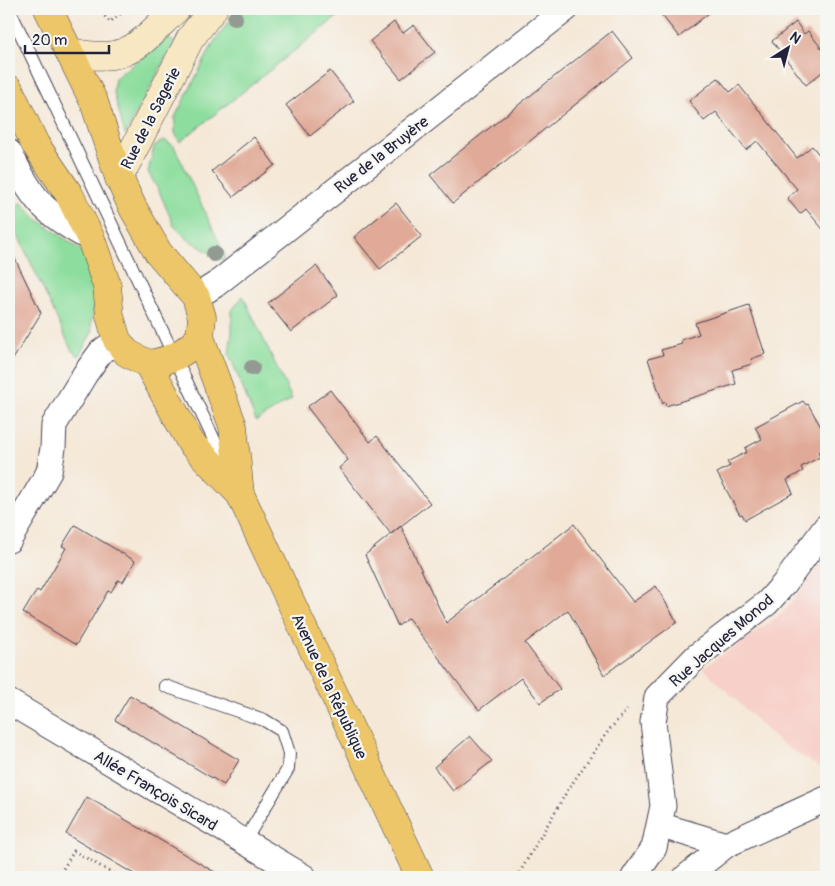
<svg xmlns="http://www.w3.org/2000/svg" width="835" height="886" font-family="Pangolin,sans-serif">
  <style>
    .built { fill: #f7d0c9 }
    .green { fill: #8dde9e; stroke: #58806c }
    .building { fill: #e1aa98 }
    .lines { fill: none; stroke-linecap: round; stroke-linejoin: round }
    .lane-casing { stroke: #424052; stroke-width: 14 }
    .street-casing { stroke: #424052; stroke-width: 27 }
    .secondary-casing { stroke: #424052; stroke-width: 29 }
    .primary-casing { stroke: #424052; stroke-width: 29 }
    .path { stroke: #424052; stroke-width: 3; stroke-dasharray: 1 4; stroke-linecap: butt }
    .lane { stroke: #fff; stroke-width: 12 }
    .street { stroke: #fff; stroke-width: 25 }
    .secondary { stroke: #f7e8c3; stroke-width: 28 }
    .primary { stroke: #ecc669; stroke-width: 28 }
    .tree { fill: #939a92 }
    .labels { text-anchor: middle; stroke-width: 4.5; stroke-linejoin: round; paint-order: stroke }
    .street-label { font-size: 16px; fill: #22223b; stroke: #f6f6f2 }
  </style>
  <rect width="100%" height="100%" fill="#f6f6f2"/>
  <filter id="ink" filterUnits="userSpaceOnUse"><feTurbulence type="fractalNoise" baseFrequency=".02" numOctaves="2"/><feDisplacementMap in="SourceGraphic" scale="10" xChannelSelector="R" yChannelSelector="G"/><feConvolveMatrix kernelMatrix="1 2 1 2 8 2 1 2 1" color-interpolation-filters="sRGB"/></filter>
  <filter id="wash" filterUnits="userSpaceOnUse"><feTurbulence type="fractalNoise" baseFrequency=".0096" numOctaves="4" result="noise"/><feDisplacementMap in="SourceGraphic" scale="20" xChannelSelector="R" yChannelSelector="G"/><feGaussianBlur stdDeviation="1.12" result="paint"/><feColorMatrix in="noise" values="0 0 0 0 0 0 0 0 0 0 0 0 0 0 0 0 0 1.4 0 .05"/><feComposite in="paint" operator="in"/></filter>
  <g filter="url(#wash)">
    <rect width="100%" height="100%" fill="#f5e8d7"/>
    <path class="built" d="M826,554v217l-46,-28 -77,-75 80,-55z"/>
    <path class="green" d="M244,9h103l-167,133 -5,-9v-16l39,-75 13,-18z
      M168,38l6,4 -49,93 -12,-45 2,-12z
      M164,140l10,6 52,111 -4,4 -36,-23 -12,-12 -15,-35 -11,-19 6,-26z
      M21,202l15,16 53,38 9,36 -7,31 1,9 -13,24 -7,-5 -63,-135z
      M243,296l49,103 -36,22 -27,-67 3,-22v-22z"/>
    <g id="blocks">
      <path class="building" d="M657,9h57l-35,28z
        M394,22l9,11 11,-8 21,27 -34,27 -31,-38z
        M796,22l8,12 4,-3 18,23v15l-20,16 -34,-44z
        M612,31l21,27 -180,145 -23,-28z
        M330,71l24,30 -44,35 -24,-31z
        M718,78l12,14 9,-7 58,73 15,-12 14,17v70l-20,-24 -6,5 -13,-16 10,-9 -40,-48 -11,9 -30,-38 -12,9 -15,-20z
        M254,137l21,28 -42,32 -21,-26z
        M396,203l26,33 -42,33 -26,-32z
        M9,246l32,67 -32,53z
        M316,266l22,29 -47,37 -23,-29z
        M749,305l16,49 -14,5 1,5 -20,6 4,14 -70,22 -1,-4 -2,2 -15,-45 15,-4 -2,-5 21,-6 -1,-4 18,-6 -4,-11z
        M330,390l40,52 7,-6 53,67 -39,31 -52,-66 9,-8 -41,-53z
        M803,401l3,4 2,-1 18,32v12l-8,4 2,5 -19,10 2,4 -16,9 6,13 -48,27 -3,-6 -2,1 -23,-42 13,-7 -3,-4 20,-10 -2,-4 17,-9 -7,-12z
        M574,524l59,78 23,-16 21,36 -73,53 -36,-65 -43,33 35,46 -20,14 -19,-25 -42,32 -71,-92 -10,8 -33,-71 36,-29 45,97z
        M75,525l60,36 -12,21 -5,-2 -7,12 -3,-1 -32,54 -53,-32 14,-23 3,2 26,-44 -4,-2z
        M130,695l109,65 -15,25 -109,-65z
        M470,736l22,25 -39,30 -19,-24z
        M87,797l136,80h-84l-73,-43z"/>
    </g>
  </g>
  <g filter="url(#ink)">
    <use href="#blocks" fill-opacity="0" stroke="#424052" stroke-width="1"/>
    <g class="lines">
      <defs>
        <path id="lane" d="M9,9l219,460
          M165,686l99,34 18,11 7,22 -1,16 -44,73"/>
        <path id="street" d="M9,152c24,48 34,61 82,87
          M196,297l19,-12 351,-276
          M9,540l40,-68 4,-24 1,-23 31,-51 16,-22 16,-12
          M9,702l295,175
          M659,825l67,20
          M634,877l20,-29 9,-42 -10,-84 4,-25 40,-41 70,-53 17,-19 42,-57
          M686,877l40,-32 100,-46"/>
        <path id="secondary" d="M70,52c58,13 67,-6 106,-43
          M119,178l71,-139 23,-30"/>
        <path id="primary" d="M48,9l46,93 25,76 14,30 25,44 38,45 6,20 -2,20 33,89 7,68 180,383
          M9,89l26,55 34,50 22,45 16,47 3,30 7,24 10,13 21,11 43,79 49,51
          M148,364c23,-3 37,-11 52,-27"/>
      </defs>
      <use href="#lane" class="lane-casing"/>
      <use href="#street" class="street-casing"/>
      <use href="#secondary" class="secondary-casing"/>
      <use href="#primary" class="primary-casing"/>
      <path class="path" d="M98,9l12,13 10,-8 -3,-5
        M58,877l16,-26 45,26
        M517,877l52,-89 40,-58 18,-20"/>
      <use href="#lane" class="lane"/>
      <use href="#street" class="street"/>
      <use href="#secondary" class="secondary"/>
      <use href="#primary" class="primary"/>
    </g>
    <g class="tree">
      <circle cx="235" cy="18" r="8"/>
      <circle cx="214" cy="254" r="8"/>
      <circle cx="252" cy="368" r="8"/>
    </g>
  </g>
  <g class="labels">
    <g class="street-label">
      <text transform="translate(150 118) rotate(-63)" y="6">Rue de la Sagerie</text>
      <text transform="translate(381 154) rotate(-38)" y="6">Rue de la Bruyère</text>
      <text transform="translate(721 640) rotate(-41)" y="6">Rue Jacques Monod</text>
      <text transform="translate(330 686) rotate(65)" y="6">Avenue de la République</text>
      <text transform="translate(156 790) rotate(31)" y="6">Allée François Sicard</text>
    </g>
  </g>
  <rect width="835" height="886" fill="none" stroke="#f6f6f2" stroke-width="30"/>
  <g transform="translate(788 48) rotate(36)" stroke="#f6f6f2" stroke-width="4" paint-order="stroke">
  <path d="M0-4L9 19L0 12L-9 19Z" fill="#22223b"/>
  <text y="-8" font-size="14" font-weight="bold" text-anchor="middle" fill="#22223b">N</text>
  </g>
  <path d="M25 45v8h84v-8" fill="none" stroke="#22223b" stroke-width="2.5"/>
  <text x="32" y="45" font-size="15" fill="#22223b" stroke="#f6f6f2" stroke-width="4" paint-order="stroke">20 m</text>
</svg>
